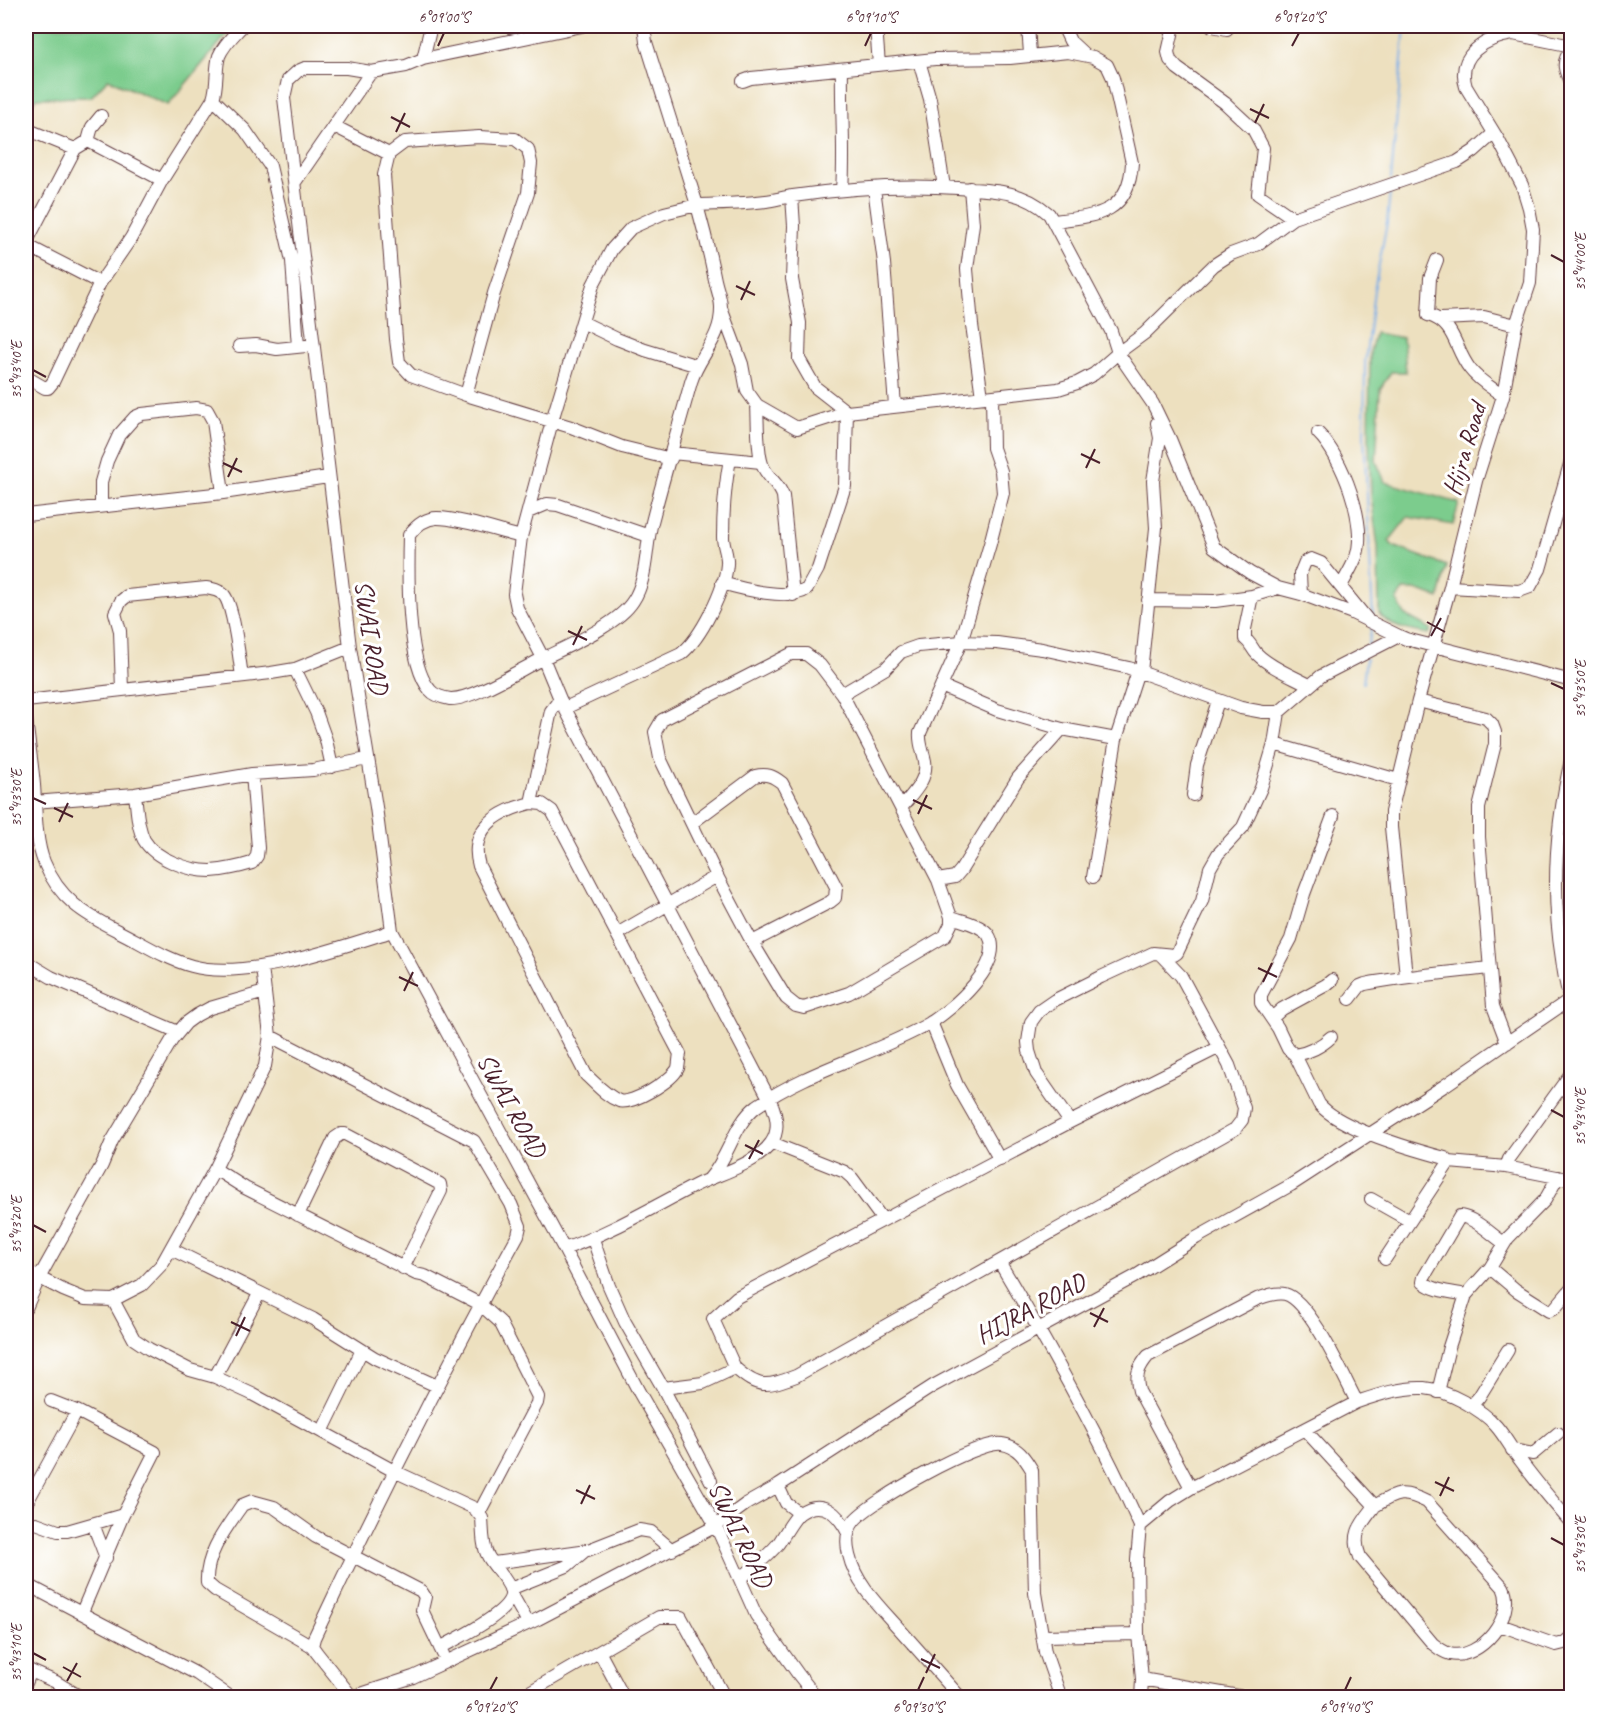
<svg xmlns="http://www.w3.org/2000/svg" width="1597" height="1723" font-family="Caveat,sans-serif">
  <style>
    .green { fill: #7ccc8d; stroke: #63765c; stroke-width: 1.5 }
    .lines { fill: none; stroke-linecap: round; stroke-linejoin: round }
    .stream { stroke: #79ade6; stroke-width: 2 }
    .minor-casing { stroke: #623c41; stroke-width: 14 }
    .minor { stroke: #fff; stroke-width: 12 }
    .ticks { fill: none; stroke: #4a1f2b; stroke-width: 2 }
    .labels { text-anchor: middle; stroke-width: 6; stroke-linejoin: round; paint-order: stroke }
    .street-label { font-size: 26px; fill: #4a1f2b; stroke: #fff }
    .neatline { fill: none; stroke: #4a1f2b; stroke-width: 2 }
    .ticks-label { font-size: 15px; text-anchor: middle; fill: #4a1f2b }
  </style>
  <rect width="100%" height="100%" fill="#fff"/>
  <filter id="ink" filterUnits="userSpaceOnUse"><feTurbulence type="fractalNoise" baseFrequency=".0167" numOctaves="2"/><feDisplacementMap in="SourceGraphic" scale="12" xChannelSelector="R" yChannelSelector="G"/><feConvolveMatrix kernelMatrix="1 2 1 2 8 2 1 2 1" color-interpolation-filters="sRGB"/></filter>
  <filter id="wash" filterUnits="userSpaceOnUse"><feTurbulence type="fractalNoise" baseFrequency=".008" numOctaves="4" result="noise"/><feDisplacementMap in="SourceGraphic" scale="24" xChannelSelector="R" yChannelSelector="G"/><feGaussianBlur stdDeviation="1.35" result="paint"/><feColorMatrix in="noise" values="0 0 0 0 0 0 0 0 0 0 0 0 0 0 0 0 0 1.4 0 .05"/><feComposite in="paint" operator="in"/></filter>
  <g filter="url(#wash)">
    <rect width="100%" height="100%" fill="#ede0bf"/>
    <path class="green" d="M26,26h208l-66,79 -60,-26 -17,18 -54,1 -11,12z
      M1375,333l28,5 3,34h-15l-11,17 -4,72 9,21 74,21 -6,22 -45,-8 -19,24 4,5 54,20 -8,32 -24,-8h-12l-6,10 8,15 26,14 -2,5c-17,-3 -41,-6 -50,-21l-1,-66 -7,-51 -2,-52 1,-92z"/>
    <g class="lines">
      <path class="stream" d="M1391,179l14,-153
        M1373,618l-9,-183 1,-72 9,-73 13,-67 3,-32
        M1368,647l4,-21
        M1363,683l3,-24"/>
    </g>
  </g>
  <g filter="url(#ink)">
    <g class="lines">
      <defs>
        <path id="minor" d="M431,26l-8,33 -17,7 -35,6 -24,-4h-42l-7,3 -10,9 -4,18 66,549 26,160 16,124 172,318 75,143 77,134 40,89 42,59 19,24
          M876,26l3,39
          M1028,26l2,28
          M1063,26l7,15 15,14
          M1174,26l-6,26 2,8 7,8 48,35 28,26 10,19 -5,46 35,24
          M1212,26l15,3
          M1572,49c-12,13 -7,23 0,37
          M423,59l159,-33
          M919,61l11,38 14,88
          M842,69c-1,40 3,81 0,121
          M743,81l8,-3 184,-19 75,-1 58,-6 25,5 14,8 6,13 19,85c-3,51 -35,53 -78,58
          M213,99l32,31 25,36 22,95 6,86
          M334,126l55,28
          M26,129l49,20
          M88,141l74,39
          M295,182l76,-110
          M874,188l10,75 11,143
          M970,188l3,36 -6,45 5,56 10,72
          M26,243l49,-94 13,-8 4,-14 9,-11
          M26,245l74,38
          M1437,260l-7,18 -2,37c28,8 26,34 42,54 8,11 22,19 33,27
          M721,308l21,56 5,27 10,14 40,23 50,-16 211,-23 19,-6 17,-9 24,-21 27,-20 69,-68 17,-11 27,-10 35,-26 164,-56 17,-11 19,-17
          M1441,319l43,-2 32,8
          M582,322l35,17 28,11 53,16
          M239,346l17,-1 21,4 29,-3
          M26,377l19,11h3l5,-6 47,-99 31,-45 31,-58 51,-81c5,-14 2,-29 6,-43 5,-12 15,-21 23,-30
          M466,395l28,-102 34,-100 3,-30 -3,-14 -13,-10 -36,-2 -74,5 -16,12 -5,21 12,164 3,23 12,13 55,20 105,32 51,20 49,12
          M757,405c1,16 0,45 5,59 4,13 17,19 21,32l10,99
          M1318,433c24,23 50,92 38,124 -4,10 -10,20 -15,29
          M672,453l89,9
          M101,506v-24l6,-21 12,-26 16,-18 7,-3 54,-6 11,2 6,11 10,72
          M528,512l19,-8 11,1 91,31
          M26,515l197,-22 105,-16
          M521,537c-23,-6 -62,-19 -84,-19 -12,0 -21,8 -28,17 -1,36 -3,128 21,155 4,5 14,8 20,9 21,1 68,-28 88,-38 27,-14 79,-35 95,-60 15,-23 12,-53 19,-79 12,-47 26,-93 39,-140 8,-27 31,-43 30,-75 0,-8 -4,-18 -6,-27 -5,-25 -11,-50 -18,-75 23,-1 46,-1 69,-4 9,-1 18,-4 27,-5 54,-8 111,-12 165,-8 34,2 65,2 91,26l62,117 7,22 35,51 17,35 44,108 36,26 28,15
          M722,583c20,6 68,18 85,6l11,-20 27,-83 2,-74 -32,-25 -16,-28 1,-36 -8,-44 2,-53 -2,-30
          M1450,587l69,4 11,-4 10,-18 32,-112
          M1301,594l-1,-20 5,-12 6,-3 10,4 46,56
          M1252,596l-7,33v10c6,4 7,10 12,15 14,14 36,22 52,31
          M1148,600l67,1 37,-5 26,-8 23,6 51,19 47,23
          M295,669l21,43 10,28 6,27
          M1141,672l15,-144 -3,-47 7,-43 -3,-15
          M941,686l56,24 65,19 54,10
          M122,690l-2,-59 -5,-18 6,-12 6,-5 10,-1 69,-7c7,1 13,2 18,7 10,12 15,63 18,81
          M842,694l44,-26 15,-16 17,-6 43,-4 36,1 45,6 87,19 112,40 22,4h16l42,-36 78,-40 7,3 166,42
          M26,701l245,-28 24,-4 55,-22
          M1418,701l68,17 6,6 3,8v12l-16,64v29l14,169 14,37
          M565,708l116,-54c20,-16 44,-64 46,-90 1,-9 -4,-18 -4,-27 0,-26 2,-52 7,-78
          M26,717c2,23 6,45 8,68 2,24 1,54 10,77 15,37 40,52 74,69 24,12 48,28 74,35 53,15 147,-18 200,-35
          M1274,744l124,36
          M1572,756c-16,66 -21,136 -10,203 2,15 4,31 10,45
          M135,794c2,15 2,32 9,46 11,19 45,31 67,31 13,-1 28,-4 41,-8l5,-7 1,-8 -6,-74
          M1193,795l4,-30 21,-64
          M34,802l101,-8 117,-20 61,-4 54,-11
          M531,803l11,1 10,7 128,243c-1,4 -1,10 -2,14 -6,13 -46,37 -59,33 -13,-5 -23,-17 -33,-26l-107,-209c-11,-38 20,-55 52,-63l20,-92 9,-12
          M901,808c11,-14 27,-28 24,-47 -2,-10 -6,-18 -5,-28l41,-91 29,-98 13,-51 -2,-22 -8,-23 -1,-51
          M692,823l63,-47c12,-3 18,0 27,7l54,104 -1,11 -5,4 -78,40
          M1093,877l23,-138 22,-68
          M938,880l17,-3 6,-7 57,-92 44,-49
          M617,934l100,-58 -57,-118 -5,-26 7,-12 129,-66h15l14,11 22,29 96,186 13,37v7l-6,12 -96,57 -45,15 -8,-2 -10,-8 -34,-56 -35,-66
          M26,962l25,15 127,55
          M1406,976l-15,-149v-15l27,-111 32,-114 26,-106 27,-85 13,-71 14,-42 3,-54 -4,-21 -7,-23 -23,-44 -33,-54c-10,-32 19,-49 47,-53l59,12
          M1350,999l10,-13 5,-2c41,-8 83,-11 124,-16
          M1272,1018l10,-9 44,-24 6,-5
          M931,1022l26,63 43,75
          M270,1036l204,105 37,63 9,22 -2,9c-72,132 -140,266 -204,403l-2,8 5,7 35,44 61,-20 125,-58 178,-93 30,-22 32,-18 155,-100 201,-109 62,-39 95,-53 153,-99 128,-88
          M1331,1037c-9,9 -23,16 -36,18l-7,-6 -10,-21 -13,-19 -4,-6v-8l30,-56 13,-45 29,-78
          M1295,1055l24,49c21,25 93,45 126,54l4,4 57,5 66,13
          M1070,1122l-34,-49 -7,-22 -1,-9 3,-20 8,-11 16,-11 46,-23 52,-24 21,2 3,-2 25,-52 8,-33 8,-14 25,-27 18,-39 13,-44 5,-32
          M772,1143l73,29 7,6 31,42
          M1506,1167l3,-8 63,-87
          M215,1169l30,19 171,86 9,2 55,28 20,18 38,75 -1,6 -58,110
          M710,1178c19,-21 24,-55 47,-72 53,-37 117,-51 173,-83 21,-13 77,-60 58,-89 -8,-10 -26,-13 -37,-17
          M1371,1199l39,22
          M298,1215l37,-77 6,-4h4l95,50 1,7 -38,77
          M593,1239l16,47 16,36 38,66 48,93
          M171,1249l142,70 62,39 62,28
          M564,1249c46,-16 89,-42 132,-64 22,-11 61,-21 75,-42 10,-14 5,-30 -1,-43l-210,-401 -17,-41 -26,-50 -3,-14 7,-57 33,-123 39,-129 19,-36 19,-21 33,-15 33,-8 -51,-163 -2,-16
          M1385,1259l64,-97
          M1000,1263c51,86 99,172 140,263
          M1490,1268l26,22 33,21 6,-3 17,-20
          M26,1271l37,19 22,9 28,1 29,-15 20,-21 53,-95 50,-103 5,-30 -8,-69
          M1466,1295c-14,-3 -32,-4 -43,-13l1,-5 36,-61c15,2 31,18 44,27
          M113,1300l21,39 15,10 41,21 25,7 37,17 142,77 80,37 8,10c1,11 0,28 6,38 5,10 20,24 23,35 4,21 -56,48 -71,57
          M26,1308l13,-30 63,-113 10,-24 60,-101 14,-17 11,-8 13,-7 55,-16
          M735,1368l-22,-49 24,-22 333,-175 148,-74
          M215,1377l44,-83
          M663,1388l40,-5 32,-15c24,21 31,19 61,8l439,-247 7,-9 2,-12 -15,-43 -48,-89 -20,-21
          M1438,1392l11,-45 17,-52 24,-27 18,-30 37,-38 13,-23
          M51,1401l28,11 76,40 -32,63 -41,97
          M1471,1406l8,-9 29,-47
          M1305,1430l70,76c-14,18 -24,28 -15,51l73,87c5,4 10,8 17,10 30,7 67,-39 53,-67l-76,-85c-23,-12 -31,-10 -52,4
          M322,1432l40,-82
          M1512,1450l21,4 25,-21
          M778,1486l8,17 13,10
          M1191,1488l-52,-97c-4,-15 -1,-23 9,-35l109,-57c9,-3 19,-7 28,-5 25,6 59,84 72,108
          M26,1504l51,-93
          M36,1523l22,8h9l56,-16
          M93,1524l13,34
          M494,1563l94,-13 51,-20 12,2 21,18
          M740,1579c13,-11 27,-22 38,-35 6,-8 15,-26 22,-31 22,-15 38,0 48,20
          M26,1584l171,90 35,24
          M510,1589l57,-23 19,-16
          M511,1593l17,30
          M1500,1625l56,20 8,-2 8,-7
          M1043,1636l95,-2
          M312,1646l-97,-56 -8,-7c-2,-29 20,-56 35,-78l10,-4 22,6 42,30 105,54 4,6 -3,13 21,44
          M600,1653l24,45
          M26,1669l30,13 26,16
          M1142,1679l108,19
          M26,1683l5,-12
          M519,1698l140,-81h22l44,81
          M961,1698c-20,-22 -39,-44 -58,-65 -20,-23 -47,-47 -54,-78 -3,-12 -3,-24 5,-34 16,-20 125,-81 148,-77 15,2 23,14 30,26l3,123 10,59 16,46
          M1141,1698l1,-19 -4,-45 -1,-75 3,-33 30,-25 21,-13 166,-86c21,-7 44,-15 67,-14 22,2 58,21 72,38 9,10 15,23 24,34 16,22 34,43 52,64"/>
      </defs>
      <use href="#minor" class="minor-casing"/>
      <use href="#minor" class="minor"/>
    </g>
  </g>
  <path class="ticks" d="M438,46l6,-13M865,46l6,-13M1292,46l7,-13M1250,109l19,9M391,117l19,10M1255,123l9,-19M396,132l9,-19M1551,255l13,7M736,286l19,9M741,300l9,-19M33,370l13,7M1081,454l19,9M223,463l19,9M1086,468l9,-19M228,477l9,-19M1427,622l18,10M568,631l19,9M1431,636l10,-18M573,645l9,-19M1551,683l13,6M33,798l13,6M913,800l19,9M54,808l19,9M918,814l9,-19M59,822l9,-19M1258,968l19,9M399,977l19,9M1263,982l9,-19M404,991l9,-19M1551,1110l13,7M745,1145l18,9M749,1159l10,-19M33,1225l13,7M1090,1313l18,9M231,1322l19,9M1094,1327l10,-19M236,1336l9,-19M1435,1482l19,9M576,1490l19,9M1440,1496l9,-19M581,1504l9,-19M1551,1538l13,7M33,1653l13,7M921,1659l19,9M63,1667l18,10M926,1673l9,-19M67,1681l10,-18M490,1690l7,-13M918,1690l6,-13M1345,1690l6,-13"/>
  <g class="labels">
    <g class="street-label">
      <text transform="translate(1464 449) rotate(-73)" y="9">Hijra Road</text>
      <text transform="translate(372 637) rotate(82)" y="9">SWAI ROAD</text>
      <text transform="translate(512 1105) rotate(61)" y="9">SWAI ROAD</text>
      <text transform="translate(1030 1308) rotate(-28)" y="9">HIJRA ROAD</text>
      <text transform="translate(741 1534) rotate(64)" y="9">SWAI ROAD</text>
    </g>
  </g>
  <rect width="1597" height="1723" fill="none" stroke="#fff" stroke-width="66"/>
  <rect x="33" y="33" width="1531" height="1657" class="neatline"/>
  <g class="ticks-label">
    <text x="444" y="22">6°09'00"S</text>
    <text x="871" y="22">6°09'10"S</text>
    <text x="1299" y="22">6°09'20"S</text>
    <text transform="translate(1580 262) rotate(-90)" y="5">35°44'00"E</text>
    <text transform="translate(16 370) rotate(-90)" y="5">35°43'40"E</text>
    <text transform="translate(1580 689) rotate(-90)" y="5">35°43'50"E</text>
    <text transform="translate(16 798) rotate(-90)" y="5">35°43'30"E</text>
    <text transform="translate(1580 1117) rotate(-90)" y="5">35°43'40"E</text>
    <text transform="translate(16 1225) rotate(-90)" y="5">35°43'20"E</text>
    <text transform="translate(1580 1545) rotate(-90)" y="5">35°43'30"E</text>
    <text transform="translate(16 1653) rotate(-90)" y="5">35°43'10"E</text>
    <text x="490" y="1712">6°09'20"S</text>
    <text x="918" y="1712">6°09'30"S</text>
    <text x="1345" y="1712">6°09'40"S</text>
  </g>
</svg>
